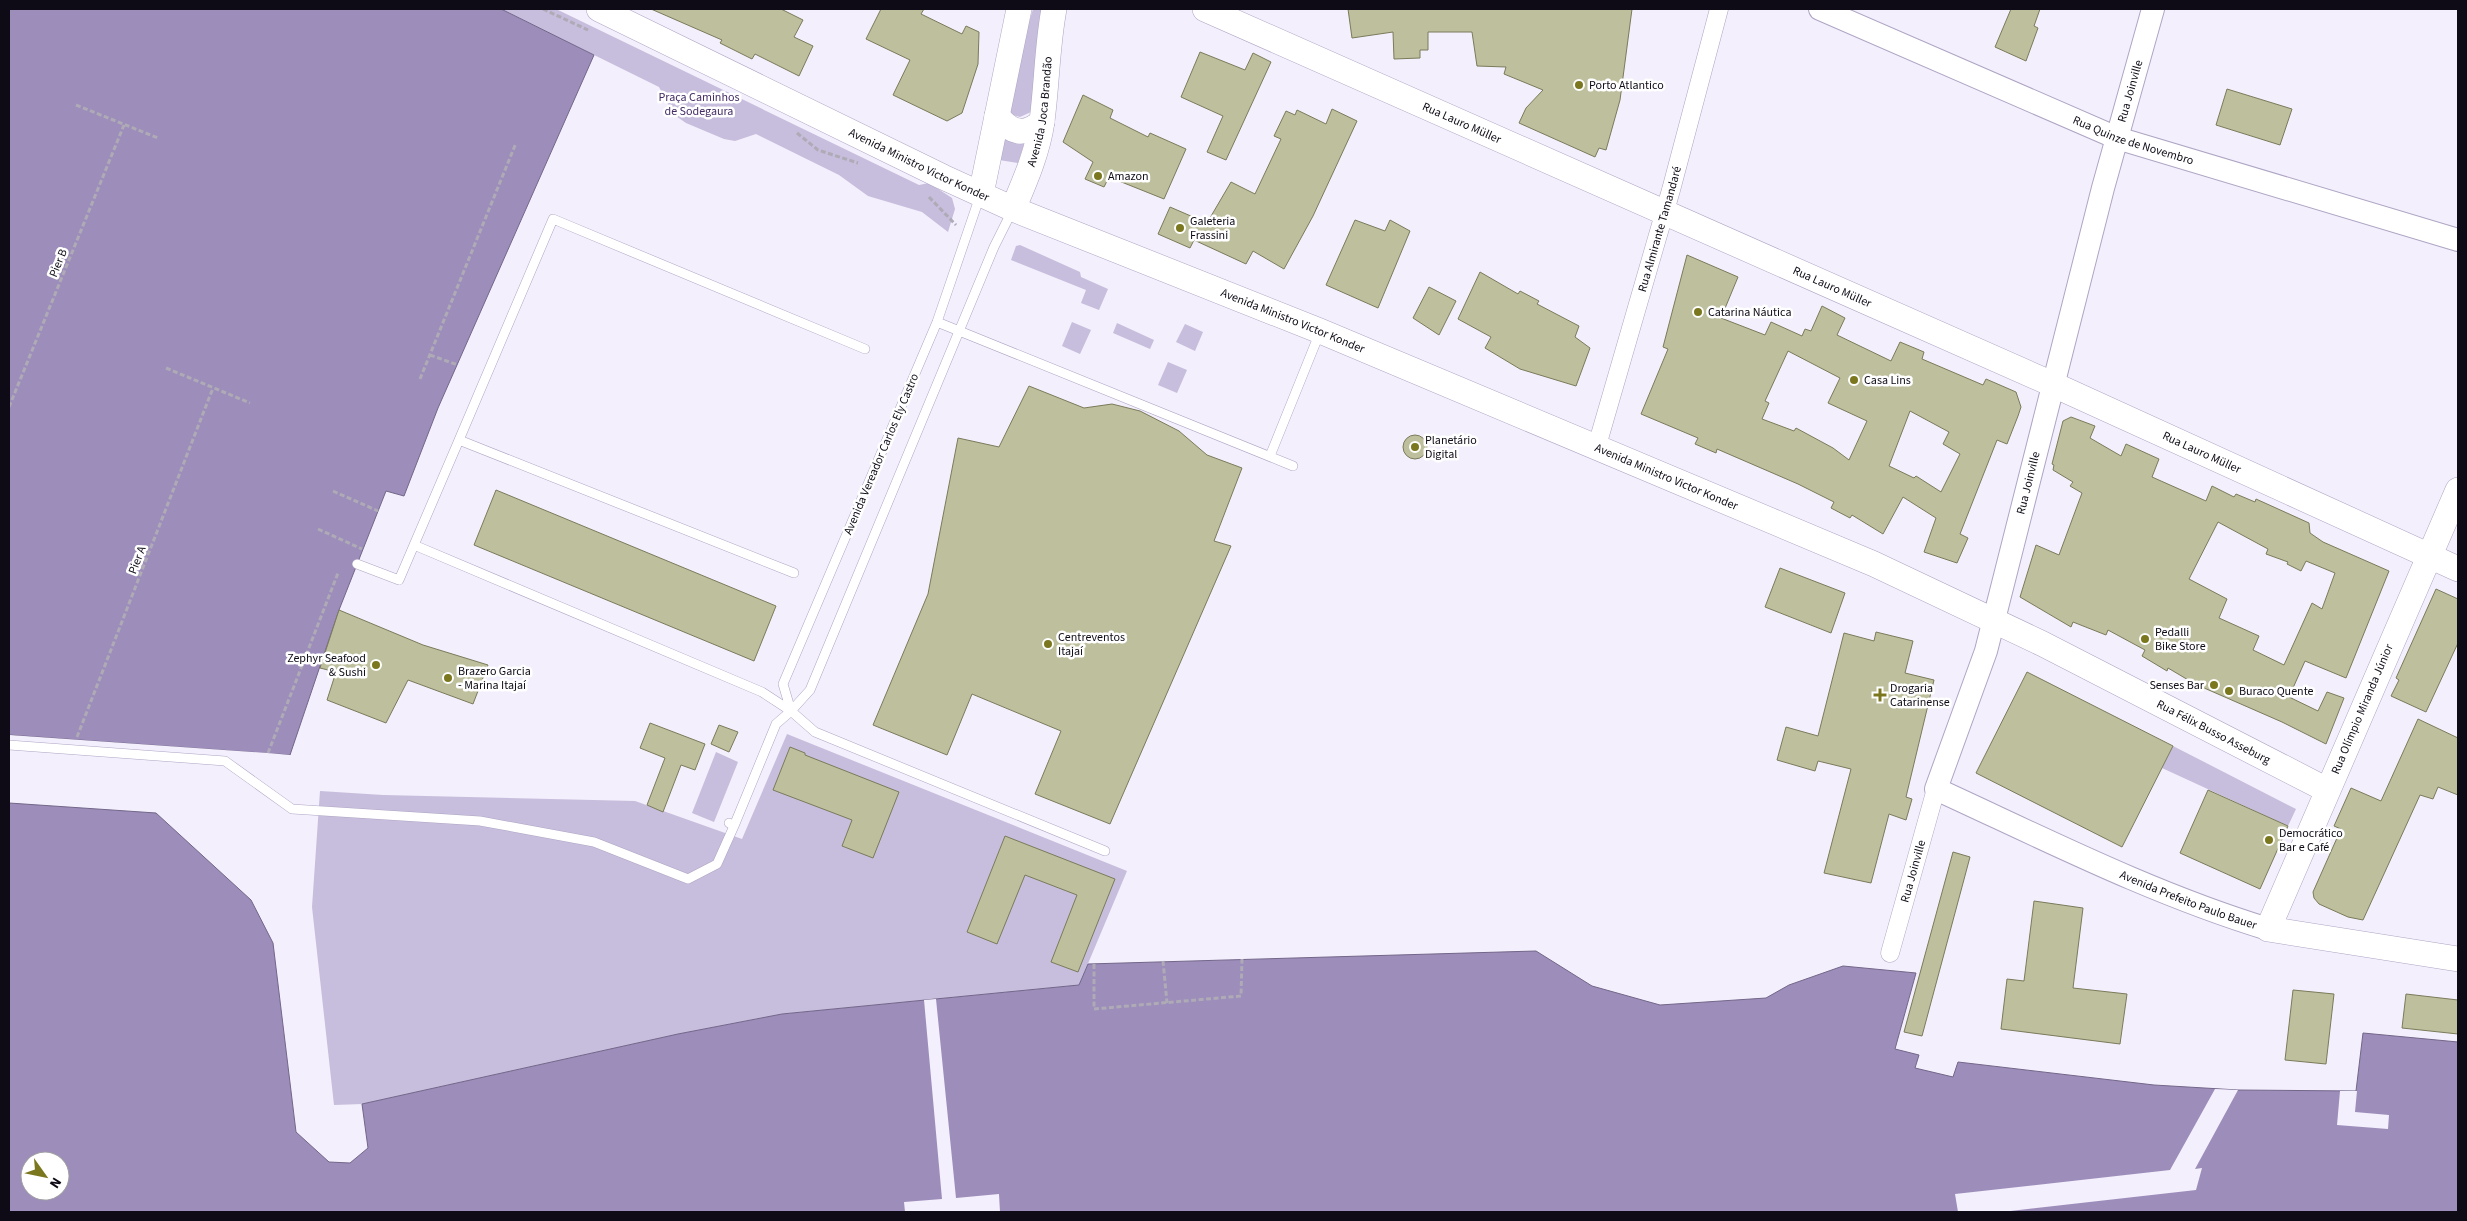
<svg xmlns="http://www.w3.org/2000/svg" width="2467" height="1221" font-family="'Source Sans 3',sans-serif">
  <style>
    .green { fill: #c7bddc }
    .water { fill: #9d8dba; stroke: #726689; fill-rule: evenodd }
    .pier { fill: #f3effc }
    .building { fill: #bebf9d; stroke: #7a7a5b; fill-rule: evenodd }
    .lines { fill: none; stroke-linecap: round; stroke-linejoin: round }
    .service-casing { stroke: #afa5c4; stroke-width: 10 }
    .minor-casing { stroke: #afa5c4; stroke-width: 19 }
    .tertiary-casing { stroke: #afa5c4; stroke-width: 24 }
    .secondary-casing { stroke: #afa5c4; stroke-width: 26 }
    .path { stroke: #aeaab6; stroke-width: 3; stroke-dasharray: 5 2.5; stroke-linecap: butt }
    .service { stroke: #fff; stroke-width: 9 }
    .minor { stroke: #fff; stroke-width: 18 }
    .tertiary { stroke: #fff; stroke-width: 22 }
    .secondary { stroke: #fff; stroke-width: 25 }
    .poi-dot { fill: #7a771e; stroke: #fff; stroke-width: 2 }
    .labels { text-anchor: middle; stroke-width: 5; stroke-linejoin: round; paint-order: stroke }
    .poi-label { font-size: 12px; fill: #0f0b16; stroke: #fff; text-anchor: start }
    .street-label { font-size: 12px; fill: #0f0b16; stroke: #fff }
    .park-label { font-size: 12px; fill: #432c64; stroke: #fff }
  </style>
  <rect width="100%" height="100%" fill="#f3effc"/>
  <path class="green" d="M501,9h55l363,176 10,-2 23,15 3,11 -7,23 -26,-20 -54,-16 -29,-21 -83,-41 -21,7 -11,-2 -38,-16 -13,-9 -14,-27z
    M1033,9h11l-13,103 -11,5 -10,-3 -4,-15z
    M1002,130l25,5 -9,28 -19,-3z
    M1020,245l60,27 1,5 27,12 -9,21 -18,-7 5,-13 -75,-30 5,-14z
    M1072,322l19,8 -11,24 -18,-8z
    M1117,323l37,17 -4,9 -37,-16z
    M1185,324l18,8 -8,19 -19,-9z
    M1168,362l19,8 -10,23 -19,-8z
    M787,734l340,137 -48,114 -298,29 -103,20 -316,70 -28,1 -22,-198 8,-116 63,4 252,6 107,38z
    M2173,746l123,63 -8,17 -126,-58z
    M716,752l22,10 -24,60 -22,-9z"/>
  <path class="water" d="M9,9h492l93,46 -156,353 -34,88 -18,-5 -47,119 -49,145 -281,-20z
    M9,803l147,10 95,87 22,43 23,189 33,30 21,1 18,-15 -6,-44 316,-70 104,-20 297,-29 9,-21 448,-13 56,35 68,19 106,-7 23,-13 54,-19 73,7 -21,76 24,6 -4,13 38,9 5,-15 196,23 84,5 118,1 7,-58 95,9v170h-2449zM30,1161h30v30h-30z"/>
  <path class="pier" d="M9,735l259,18 22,2v2l-281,-19z
    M936,999l20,199 43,-4 1,18h-95l-1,-10 38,-3 -18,-199z
    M2215,1089l23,1 -43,79 7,-1 -6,22 -194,22h-44l-3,-18 215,-24z
    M2340,1091h17l-2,21 34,3 -1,14 -51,-4z"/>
  <path class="building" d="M651,9h130l22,11 -9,17 19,9 -14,30 -44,-22 -3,5 -32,-16 2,-3z
    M881,9h43l-3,5 41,20 4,-8 13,6 -1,32 -16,49 -15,8 -54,-26 17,-35 -44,-21z
    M1348,9h284l-12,91 -14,50 -7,-2 -4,9 -76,-34 7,-15 17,-18 -39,-16 2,-7 -29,-1 -5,-34h-44v18h-8v8l-26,1 -1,-27 -41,6z
    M2011,9h29l-6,17 4,2 -12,33 -31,-14z
    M1200,52l45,18 8,-17 18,9 -45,98 -19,-8 16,-36 -42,-19z
    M2227,89l65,20 -12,36 -64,-20z
    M1083,95l30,15 -3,8 38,19 2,-4 36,16 -22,50 -55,-22 -5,10 -19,-8 8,-17 -30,-20z
    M1332,109l25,12 -44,95 -29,53 -31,-18 -7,13 -52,-24 -4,8 -32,-14 12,-27 37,16 24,-41 24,12 26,-55 -7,-3 12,-25 9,4 2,-5 29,14z
    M1355,220l30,11 5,-11 20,11 -32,77 -52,-23z
    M1687,255l51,22 -17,41 44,17 6,-13 31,14 3,-7 6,2 11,-25 23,12 -8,17 54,26 9,-19 24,10 -2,7 61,26 3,-6 30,13 5,15 -3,9 -11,28 -10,-4 -37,94 8,4 -11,25 -33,-11 12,-34 -33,-21 -20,37 -31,-19 -2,3 -19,-10 3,-6 -36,-18 -81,-35 -1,4 -21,-9 3,-6 -57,-24 27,-65 -5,-2zM1788,351l52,27 -12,25 39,18 -18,39 -16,-12 -37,-20 -2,3 -32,-12 7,-16 -4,-2zM1910,411l39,21 -6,12 17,10 -19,38 -25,-16 -2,2 -25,-12z
    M1480,272l38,22 2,-3 19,10 -2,3 42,22 -4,11 15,11 -14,38 -56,-17 -35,-21 6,-11 -33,-18z
    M1429,287l27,14 -17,34 -26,-17z
    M1029,386l55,22 28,-4 28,7 39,20 28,24 35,13 -28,73 17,5 -121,278 -75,-30 26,-63 -89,-37 -25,61 -74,-30 55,-131 30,-156 41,9z
    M2071,417l24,9 -5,12 31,18 5,-12 33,15 -7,18 54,24 6,-15 22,11 2,-3 19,8 1,-3 53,24 1,10 13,9 66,29 -43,107 -41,-17 -16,36 29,14 9,-19 17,6 -18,46 -44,-22 -87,-38 -27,-16 -1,3 -25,-15 3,-6 -37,-20 -2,5 -33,-13 -2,5 -51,-30 16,-52 23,10 23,-62 -12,-7 3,-4 -20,-12 1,-5 -2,-1 11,-43zM2218,522l50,27 -2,5 22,8 -1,2 14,7 5,-10 29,12 -13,36 -10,-6 -28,62 -31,-15 6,-14 -40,-18 8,-19 -38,-20z
    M1403 447a12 12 0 1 1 24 0a12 12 0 1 1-24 0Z
    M496,490l280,116 -22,55 -280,-116z
    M1780,568l65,25 -14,40 -66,-26z
    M2436,589l22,10v44l-32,69 -35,-16 8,-16 -3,-2z
    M339,610l84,35 65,20 -15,39 -65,-24 -22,43 -59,-23 9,-28 -16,-4z
    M1876,632l37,9 -8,32 29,7 -28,117 6,2 -6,21 -17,-6 -18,69 -47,-10 27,-104 -33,-8 -3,10 -38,-11 9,-33 32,9 26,-103 30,8z
    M2027,672l146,74 -51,101 -146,-74z
    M2418,719l40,19v57l-20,-8 -5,12 -13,-4 -57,125 -15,-3 -29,-13 -5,-6 -1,-6 28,-63 -7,-3 17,-38 30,13z
    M650,723l55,21 -10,26 -14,-5 -18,47 -16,-7 18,-47 -25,-10z
    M719,725l19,7 -9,20 -18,-8z
    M790,747l15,6v2l94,37 -26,66 -31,-12 10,-26 -79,-30z
    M2208,790l80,36 -28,63 -80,-36z
    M1005,836l110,43 -37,93 -27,-10 26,-67 -52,-20 -28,69 -30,-12z
    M1953,852l17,5 -48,179 -18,-4z
    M2034,901l49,7 -10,80 54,6 -7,50 -119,-15 6,-50 17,2z
    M2293,990l41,4 -8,70 -41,-4z
    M2406,994l52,6v34l-56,-6z"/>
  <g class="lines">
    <defs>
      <path id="service" d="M937,322l356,144
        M459,440l94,-221 312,130
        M1270,456l50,-124
        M357,564l42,16 15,-35
        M794,573l-335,-133 -45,105 348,147 29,19 24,21 290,119
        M791,711l-8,-27 154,-362 43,-126
        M9,745l216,16 67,48 188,12 114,21 94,37 29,-15 17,-38
        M729,823l5,3 42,-102 15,-13 19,-21 184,-443 18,-36"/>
      <g id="minor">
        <path id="s1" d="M1596,449l75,-259 48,-181"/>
        <path id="s2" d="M1890,953l46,-164"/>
      </g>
      <g id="tertiary">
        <path id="s3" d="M1820,9l297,129 341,102"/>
        <path id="s4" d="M2153,9l-50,179 -117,463 -50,138c109,50 217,105 332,140"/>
      </g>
      <g id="secondary">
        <path id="s5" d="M599,9l344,168 70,32 307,122 554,233 169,80 284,146"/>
        <path id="s6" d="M1205,9l847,375 406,185"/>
        <path d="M997,116c15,18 27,20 45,6"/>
        <path d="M981,194l38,-185"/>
        <path id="s7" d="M1013,209c12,-28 25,-58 29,-88 5,-38 5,-75 12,-112"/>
        <path d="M2458,490l-190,439 190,30"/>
      </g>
    </defs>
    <use href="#service" class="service-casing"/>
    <use href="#minor" class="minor-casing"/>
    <use href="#tertiary" class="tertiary-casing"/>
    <use href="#secondary" class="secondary-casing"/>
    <path class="path" d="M543,9l45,21
      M76,105l82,33
      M797,133l21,17 40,13
      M929,197l27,28
      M430,355l28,10
      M166,368l84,35
      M420,379l96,-236
      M9,407l115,-282
      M333,491l45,20
      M318,529l44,20
      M77,737l136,-349
      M268,753l70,-180
      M1163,961l4,42
      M1094,964v45l147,-13 1,-37"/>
    <use href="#service" class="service"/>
    <use href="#minor" class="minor"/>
    <use href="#tertiary" class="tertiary"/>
    <use href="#secondary" class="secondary"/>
  </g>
  <g class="poi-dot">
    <circle cx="1579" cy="85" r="5"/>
    <circle cx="1098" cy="176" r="5"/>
    <circle cx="1180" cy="228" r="5"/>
    <circle cx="1698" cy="312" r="5"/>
    <circle cx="1854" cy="380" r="5"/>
    <circle cx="1415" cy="447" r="5"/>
    <circle cx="2145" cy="639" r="5"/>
    <circle cx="1048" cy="644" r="5"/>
    <circle cx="376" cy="665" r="5"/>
    <circle cx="448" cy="678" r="5"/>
    <circle cx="2214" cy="685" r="5"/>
    <circle cx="2229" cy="691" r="5"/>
    <path d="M1877.5 687.5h5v5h5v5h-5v5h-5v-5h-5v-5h5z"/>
    <circle cx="2269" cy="840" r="5"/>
  </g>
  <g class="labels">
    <g class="poi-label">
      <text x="1589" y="89">Porto Atlantico</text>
      <text x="1108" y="180">Amazon</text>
      <text x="1190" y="225">Galeteria<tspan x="1190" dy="14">Frassini</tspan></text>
      <text x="1708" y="316">Catarina Náutica</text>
      <text x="1864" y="384">Casa Lins</text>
      <text x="1425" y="444">Planetário<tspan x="1425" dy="14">Digital</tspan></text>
      <text x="2155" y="636">Pedalli<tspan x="2155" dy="14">Bike Store</tspan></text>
      <text x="1058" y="641">Centreventos<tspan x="1058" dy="14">Itajaí</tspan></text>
      <text x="366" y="662" text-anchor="end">Zephyr Seafood<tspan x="366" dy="14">&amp; Sushi</tspan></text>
      <text x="458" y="675">Brazero Garcia<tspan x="458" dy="14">- Marina Itajaí</tspan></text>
      <text x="2204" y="689" text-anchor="end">Senses Bar</text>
      <text x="1890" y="692">Drogaria<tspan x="1890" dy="14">Catarinense</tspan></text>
      <text x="2239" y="695">Buraco Quente</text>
      <text x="2279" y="837">Democrático<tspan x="2279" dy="14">Bar e Café</tspan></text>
    </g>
    <g class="street-label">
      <text transform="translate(2130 91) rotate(-74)" y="4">Rua Joinville</text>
      <text dy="4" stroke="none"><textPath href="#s7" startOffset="102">Avenida Joca Brandão</textPath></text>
      <text dy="4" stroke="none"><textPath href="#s6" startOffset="281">Rua Lauro Müller</textPath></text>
      <text dy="4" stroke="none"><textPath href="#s3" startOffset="340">Rua Quinze de Novembro</textPath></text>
      <text dy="4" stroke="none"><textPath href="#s5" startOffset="356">Avenida Ministro Victor Konder</textPath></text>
      <text dy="4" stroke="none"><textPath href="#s1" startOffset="229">Rua Almirante Tamandaré</textPath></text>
      <text transform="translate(58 263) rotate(-68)" y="4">Pier B</text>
      <text dy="4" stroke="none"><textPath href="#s6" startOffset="686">Rua Lauro Müller</textPath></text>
      <text dy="4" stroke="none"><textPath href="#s5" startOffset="761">Avenida Ministro Victor Konder</textPath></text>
      <text dy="4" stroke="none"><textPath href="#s6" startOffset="1091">Rua Lauro Müller</textPath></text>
      <text transform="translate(881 454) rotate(-67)" y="4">Avenida Vereador Carlos Ely Castro</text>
      <text dy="4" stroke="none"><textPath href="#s5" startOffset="1166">Avenida Ministro Victor Konder</textPath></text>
      <text transform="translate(2028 483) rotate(-76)" y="4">Rua Joinville</text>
      <text transform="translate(137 560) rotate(-69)" y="4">Pier A</text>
      <text transform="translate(2362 709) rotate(-67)" y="4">Rua Olímpio Miranda Júnior</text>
      <text dy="4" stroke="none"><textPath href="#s5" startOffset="1770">Rua Félix Busso Asseburg</textPath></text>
      <text dy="4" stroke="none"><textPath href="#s2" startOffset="85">Rua Joinville</textPath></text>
      <text dy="4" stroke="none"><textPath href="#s4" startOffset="1086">Avenida Prefeito Paulo Bauer</textPath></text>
    </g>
    <g class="park-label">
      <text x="699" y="101">Praça Caminhos<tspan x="699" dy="14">de Sodegaura</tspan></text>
    </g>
  </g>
  <rect width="2467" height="1221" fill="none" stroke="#0f0b16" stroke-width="20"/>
  <g transform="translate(45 1176) rotate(123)"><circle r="24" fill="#ffffff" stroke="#9f9da2"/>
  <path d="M0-4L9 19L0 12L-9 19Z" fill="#7a771e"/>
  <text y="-8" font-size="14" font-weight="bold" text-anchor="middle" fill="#0f0b16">N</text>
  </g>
</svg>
